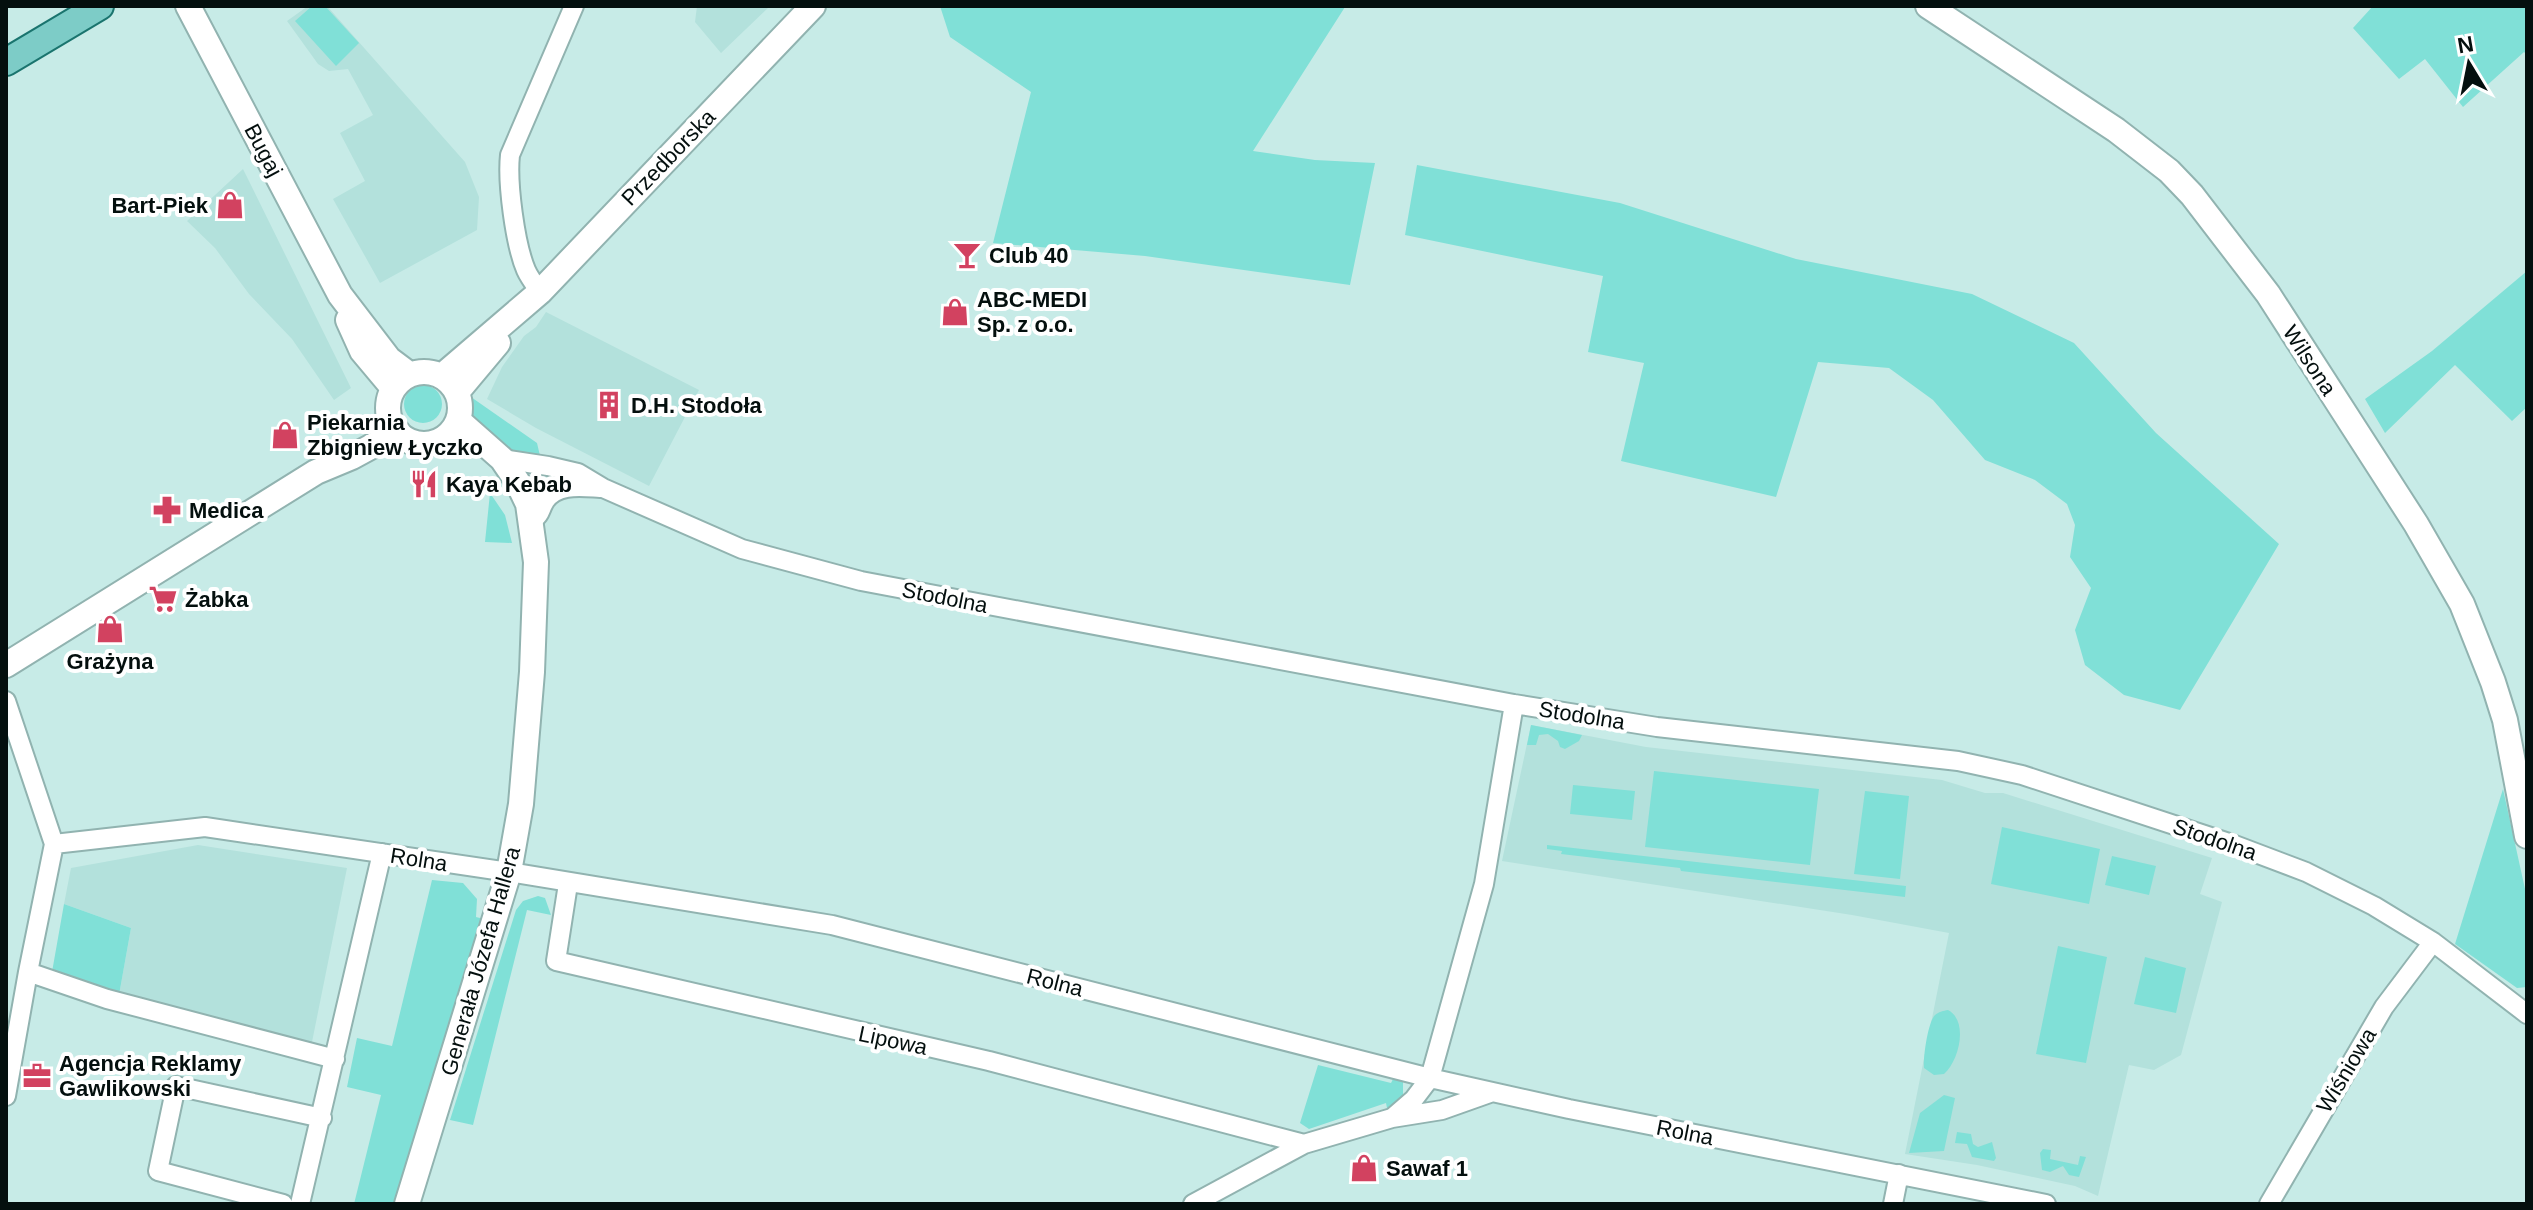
<svg xmlns="http://www.w3.org/2000/svg" width="2533" height="1210" font-family="Arial,sans-serif">
  <style>
    .built { fill: #b3e1dc }
    .green { fill: #80e0d7 }
    .lines { fill: none; stroke-linecap: round; stroke-linejoin: round }
    .street-casing { stroke: #91b3b0; stroke-width: 22 }
    .secondary-casing { stroke: #91b3b0; stroke-width: 28 }
    .primary-casing { stroke: #1a746e; stroke-width: 30 }
    .street { stroke: #fff; stroke-width: 18 }
    .secondary { stroke: #fff; stroke-width: 24 }
    .primary { stroke: #7dccc7; stroke-width: 26 }
    .labels { text-anchor: middle; stroke-width: 8; stroke-linejoin: round; paint-order: stroke }
    .street-label { font-size: 22px; fill: #040f0e; stroke: #fff }
    .poi-label { font-size: 22px; font-weight: bold; fill: #040f0e; stroke: #fff; text-anchor: start }
  </style>
  <rect width="100%" height="100%" fill="#c7ebe7"/>
  <path class="built" d="M308,6h19l138,156 14,35 -2,33 -97,53 -47,-84 32,-18 -25,-48 33,-18 -25,-46 -19,2 -11,-7 -31,-43z
    M697,6h73l-49,47 -26,-31z
    M243,169l108,219 -17,12 -42,-61 -43,-45 -34,-46 -28,-27z
    M546,312l153,78 -50,96 -113,-58 -49,-29 15,-32 22,-31 12,-9z
    M1531,725l115,22 296,33 43,13h18l209,65 -12,36 22,8 -41,153 -27,15 -25,-5 -31,131 -23,-10 -98,-21 -72,-11 44,-221 -97,-18 -350,-54z
    M198,845l149,23 -35,174 -193,-47 12,-67 -67,-24 7,-36z"/>
  <path class="green" d="M312,6h13l34,37 -23,23 -41,-45z
    M940,6l405,1 -92,144 62,9 60,3 -25,122 -205,-29 -152,-13 38,-151 -81,-55z
    M2373,6h154v49l-3,-3 -61,55 -38,-48 -26,20 -46,-51z
    M1417,165l203,38 176,56 176,35 102,49 82,90 123,111 -99,166 -56,-15 -39,-30 -10,-35 16,-42 -21,-31 5,-32 -8,-21 -32,-24 -50,-20 -52,-60 -44,-32 -71,-6 -42,135 -155,-36 23,-98 -56,-11 15,-76 -198,-41z
    M2527,271v136l-15,14 -57,-56 -70,68 -20,-34 67,-48z
    M404 404a19 19 0 1 1 38 0a19 19 0 1 1-38 0Z
    M471,388v9l66,46 4,17 -26,-3 -46,-39 -2,-26z
    M400,441c23,9 41,-1 61,13l-73,-1 -5,-7z
    M490,493l15,22 7,28 -27,-1z
    M1531,725l51,10 -3,6 -14,8 -5,-2 -2,-6 -10,-7 -9,1 -3,10h-9z
    M1654,771l165,18 -9,76 -165,-18z
    M1573,785l62,6 -3,29 -62,-6z
    M2503,789l24,109v89l-10,1 -62,-44z
    M1865,791l44,5 -9,83 -46,-5z
    M2002,827l98,22 -11,55 -98,-20z
    M1547,845l359,41 -1,11 -224,-26 -1,-3 -119,-14 1,-3 -15,-2z
    M2112,856l44,10 -7,29 -44,-10z
    M432,880l31,3 14,16 -1,18 8,2 -88,285h-42l27,-109 -34,-8 10,-49 35,8z
    M538,896l7,2 6,17 -24,-5 -54,215 -23,-5 66,-210 7,-9z
    M64,904l67,24 -12,67 -67,-23z
    M2058,946l49,11 -21,106 -50,-9z
    M2145,957l41,11 -10,45 -42,-9z
    M1948,1010c21,11 11,51 -4,64l-10,1 -10,-7c-1,-11 4,-46 11,-53 5,-4 8,-4 13,-5z
    M1318,1065l73,18 3,-6 9,5v14l-6,7 -10,5 -1,-5 -77,26 -9,-6z
    M1944,1095l11,3 -11,53 -35,2 11,-40z
    M1957,1132l14,2 2,10 5,3 14,-5 4,16 -2,3 -22,-4 -5,-13 -12,-1z
    M2043,1149l8,1 -1,9 28,6 2,-9 6,1 -7,20 -10,-2 -6,-9 -13,6 -8,-2 -2,-17z"/>
  <g class="lines">
    <defs>
      <path id="street" d="M540,292c-5,-7 -11,-15 -14,-22 -11,-26 -19,-87 -16,-115l64,-149
        M502,459l46,7 30,7 25,15 139,61 119,32 653,123 143,23 301,34 64,14 210,69 74,28 68,34 59,36 94,72
        M531,522c11,-9 8,-11 14,-21 12,-18 37,-14 55,-13
        M6,701l48,143 -26,128 -22,124
        M54,844l151,-17 304,45 323,53 598,153 139,31 477,95
        M568,884l-12,77 433,100 315,83
        M28,972l79,27 228,60
        M1392,1118l50,-8 48,-17
        M283,1204l-125,-33 18,-85 146,32
        M300,1204l82,-351
        M1193,1204l111,-60 88,-26 22,-19 16,-21 54,-194 30,-180
        M1893,1204l6,-30
        M2269,1204l115,-197 49,-65"/>
      <path id="secondary" d="M188,6l152,289 49,64 20,15
        M1928,6l188,124 53,41 23,24 76,99 148,230 46,80 31,78 12,38 22,116
        M348,320l14,31 26,31
        M388 408a36 36 0 1 1 72 0a36 36 0 1 1-72 0Z
        M442,376l98,-84 273,-286
        M457,392l41,-49
        M6,665l310,-193 36,-15 46,-25
        M407,1204l102,-332 12,-68 11,-132 4,-110 -8,-58 -11,-23 -15,-22 -43,-38"/>
      <path id="primary" d="M6,62l94,-56"/>
    </defs>
    <use href="#street" class="street-casing"/>
    <use href="#secondary" class="secondary-casing"/>
    <use href="#primary" class="primary-casing"/>
    <use href="#street" class="street"/>
    <use href="#secondary" class="secondary"/>
    <use href="#primary" class="primary"/>
  </g>
  <defs>
    <symbol id="shop-bare" viewBox="-9 -9 18 18"><path d="M-5-2.5h2.3a2.7 3.5 0 0 1 5.4 0H5L5.5 6h-11ZM-1.5-2.5h3a1.5 2.3 0 0 0-3 0Z" fill="#d24260" stroke="#fff" stroke-width="2.5" paint-order="stroke"/></symbol>
    <symbol id="bar-bare" viewBox="-9 -9 18 18"><path d="M-6-5H6L.8 .8V4.5H3.5V6h-7V4.5H-.8V.8Z" fill="#d24260" stroke="#fff" stroke-width="2.5" paint-order="stroke"/></symbol>
    <symbol id="building-bare" viewBox="-9 -9 18 18"><path d="M-4-6H4V6H1V3H-1V6H-4ZM-2.5-4.3h1.7v1.8h-1.7ZM.8-4.3h1.7v1.8H.8ZM-2.5-1h1.7V.8h-1.7ZM.8-1h1.7V.8H.8Z" fill="#d24260" stroke="#fff" stroke-width="2.5" paint-order="stroke"/></symbol>
    <symbol id="restaurant-bare" viewBox="-9 -9 18 18"><path d="M-5-6h1v4h1v-4h1v4h1v-4h1v5L-1.5 .5V6h-2V.5L-5-1ZM5-6V6H3V1.5H1.5Q1.5-4 5-6Z" fill="#d24260" stroke="#fff" stroke-width="2.5" paint-order="stroke"/></symbol>
    <symbol id="pharmacy-bare" viewBox="-9 -9 18 18"><path d="M-2-6h4v4h4v4h-4v4h-4v-4h-4v-4h4Z" fill="#d24260" stroke="#fff" stroke-width="2.5" paint-order="stroke"/></symbol>
    <symbol id="supermarket-bare" viewBox="-9 -9 18 18"><path d="M-6-5.5h2.5l.6 2H6L4.5 2H-2.5L-4.4-4H-6ZM-1.5 3.2a1.3 1.3 0 1 0 .1 0ZM3 3.2a1.3 1.3 0 1 0 .1 0Z" fill="#d24260" stroke="#fff" stroke-width="2.5" paint-order="stroke"/></symbol>
    <symbol id="office-bare" viewBox="-9 -9 18 18"><path d="M-6-3h4V-5.5h4V-3h4V5H-6ZM-1-4.5V-3h2v-1.5ZM-6 0V1H6V0Z" fill="#d24260" stroke="#fff" stroke-width="2.5" paint-order="stroke"/></symbol>
  </defs>
  <g fill-rule="evenodd">
    <use href="#shop-bare" x="210" y="185" width="40" height="40"/>
    <use href="#bar-bare" x="947" y="235" width="40" height="40"/>
    <use href="#shop-bare" x="935" y="292" width="40" height="40"/>
    <use href="#building-bare" x="589" y="385" width="40" height="40"/>
    <use href="#shop-bare" x="265" y="415" width="40" height="40"/>
    <use href="#restaurant-bare" x="404" y="464" width="40" height="40"/>
    <use href="#pharmacy-bare" x="147" y="490" width="40" height="40"/>
    <use href="#supermarket-bare" x="143" y="579" width="40" height="40"/>
    <use href="#shop-bare" x="90" y="609" width="40" height="40"/>
    <use href="#office-bare" x="17" y="1056" width="40" height="40"/>
    <use href="#shop-bare" x="1344" y="1148" width="40" height="40"/>
  </g>
  <g class="labels">
    <g class="street-label">
      <text transform="translate(264 150) rotate(62)" y="8">Bugaj</text>
      <text transform="translate(668 157) rotate(-46)" y="8">Przedborska</text>
      <text transform="translate(2310 360) rotate(57)" y="8">Wilsona</text>
      <text transform="translate(945 597) rotate(11)" y="8">Stodolna</text>
      <text transform="translate(1582 715) rotate(9)" y="8">Stodolna</text>
      <text transform="translate(2215 839) rotate(19)" y="8">Stodolna</text>
      <text transform="translate(419 859) rotate(9)" y="8">Rolna</text>
      <text transform="translate(480 961) rotate(-74)" y="8">Generała Józefa Hallera</text>
      <text transform="translate(1055 982) rotate(14)" y="8">Rolna</text>
      <text transform="translate(893 1040) rotate(12)" y="8">Lipowa</text>
      <text transform="translate(2346 1070) rotate(-59)" y="8">Wiśniowa</text>
      <text transform="translate(1685 1132) rotate(11)" y="8">Rolna</text>
    </g>
    <g class="poi-label">
      <text x="208" y="213" text-anchor="end">Bart-Piek</text>
      <text x="989" y="263">Club 40</text>
      <text x="977" y="307">ABC-MEDI<tspan x="977" dy="25">Sp. z o.o.</tspan></text>
      <text x="631" y="413">D.H. Stodoła</text>
      <text x="307" y="430">Piekarnia<tspan x="307" dy="25">Zbigniew Łyczko</tspan></text>
      <text x="446" y="492">Kaya Kebab</text>
      <text x="189" y="518">Medica</text>
      <text x="185" y="607">Żabka</text>
      <text x="110" y="669" text-anchor="middle">Grażyna</text>
      <text x="59" y="1071">Agencja Reklamy<tspan x="59" dy="25">Gawlikowski</tspan></text>
      <text x="1386" y="1176">Sawaf 1</text>
    </g>
  </g>
  <rect width="2533" height="1210" fill="none" stroke="#040f0e" stroke-width="16"/>
  <g transform="translate(2469 64) rotate(350)" stroke="#ffffff" stroke-width="6" paint-order="stroke">
  <path d="M0-6L14 30L0 20L-14 30Z" fill="#040f0e"/>
  <text y="-12" font-size="22" font-weight="bold" text-anchor="middle" fill="#040f0e">N</text>
  </g>
</svg>
